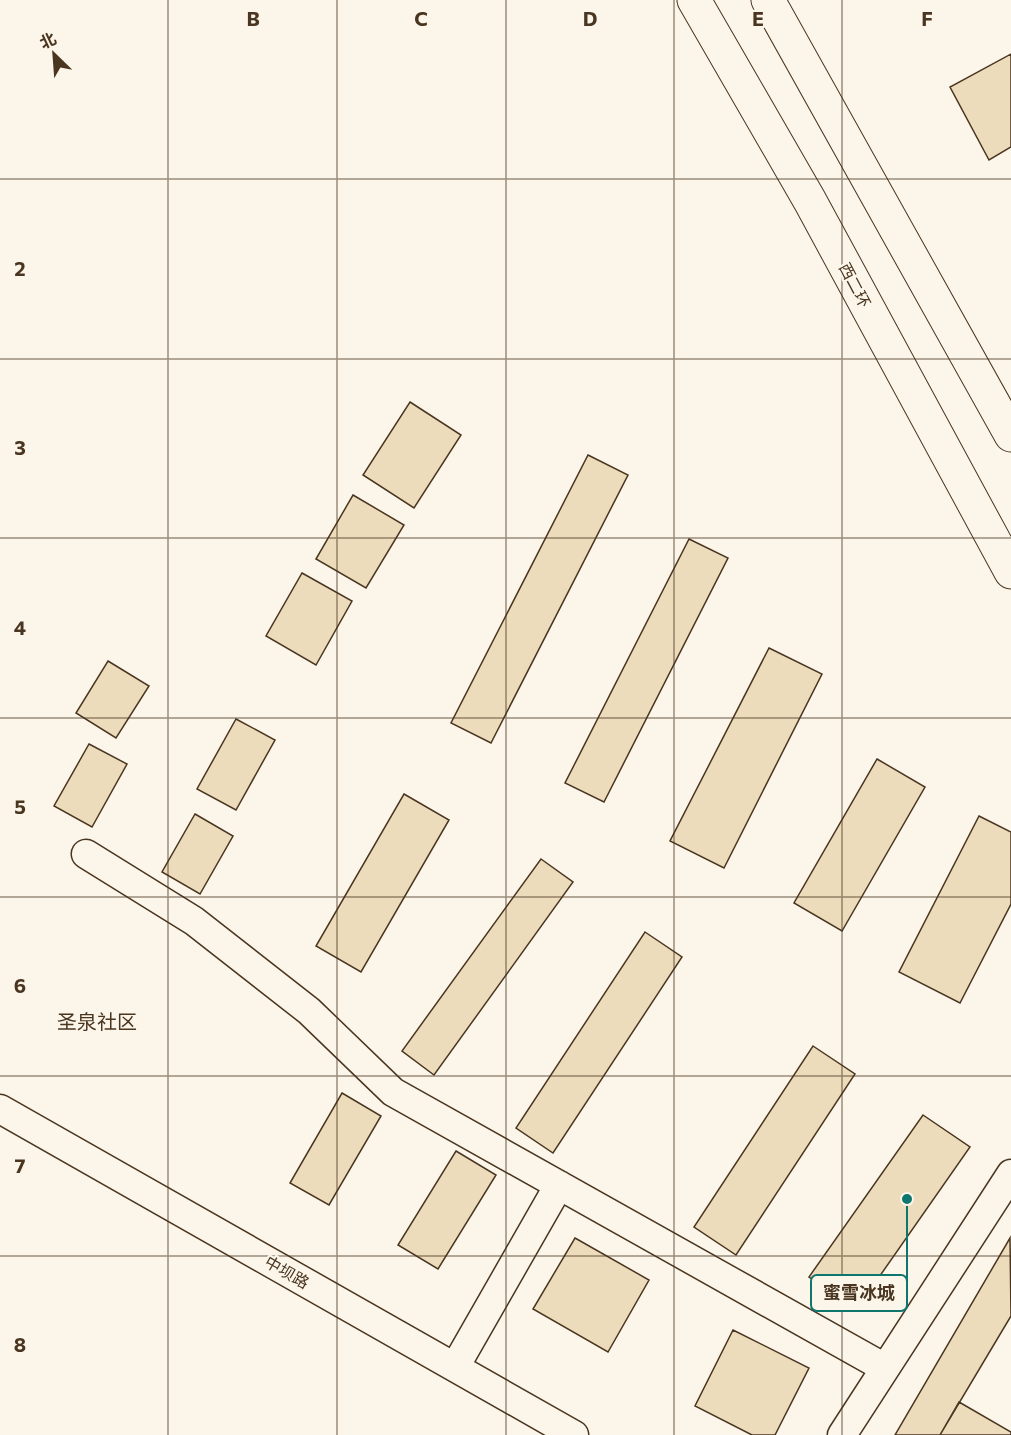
<svg xmlns="http://www.w3.org/2000/svg" width="1011" height="1435" font-family="Commissioner,'Noto Sans SC',sans-serif">
  <style>
    .building { fill: #ecdcbc; stroke: #4a3520; stroke-width: 1.5 }
    .lines { fill: none; stroke-linecap: round; stroke-linejoin: round }
    .minor-casing { stroke: #4a3520; stroke-width: 31 }
    .highway-casing { stroke: #4a3520; stroke-width: 35 }
    .minor { stroke: #fbf6e9; stroke-width: 28 }
    .highway { stroke: #fbf6e9; stroke-width: 33 }
    .grid { fill: none; stroke: #4a3520; stroke-width: 1.5; stroke-opacity: 0.55 }
    .labels { text-anchor: middle; stroke-width: 4.5; stroke-linejoin: round; paint-order: stroke }
    .street-label { font-size: 16px; fill: #4a3520; stroke: #fbf6e9 }
    .quarter-label { font-size: 20px; fill: #4a3520; stroke: #fbf6e9 }
    .grid-label { font-size: 20px; text-anchor: middle; font-weight: bold; fill: #4a3520; stroke: #fbf6e9; stroke-width: 4.5; stroke-linejoin: round; paint-order: stroke }
    .leader { fill: none; stroke: #0f766e; stroke-width: 2 }
    .callout-dot { fill: #0f766e; stroke: #fbf6e9; stroke-width: 2 }
    .callout { fill: #fbf6e9; stroke: #0f766e; stroke-width: 2 }
    .callout-label { font-size: 18px; text-anchor: middle; font-weight: bold; fill: #4a3520 }
  </style>
  <rect width="100%" height="100%" fill="#fbf6e9"/>
  <path class="building" d="M1011,54v93l-22,13 -39,-73z
    M410,402l51,33 -47,73 -51,-33z
    M588,455l40,20 -137,268 -40,-20z
    M353,495l51,30 -38,63 -50,-29z
    M689,539l39,19 -124,244 -39,-19z
    M302,573l50,28 -36,64 -50,-29z
    M769,648l53,26 -98,194 -54,-27z
    M108,661l41,25 -33,52 -40,-25z
    M236,719l39,21 -39,70 -39,-21z
    M89,744l38,20 -35,63 -38,-21z
    M877,759l48,28 -83,144 -48,-28z
    M404,794l45,26 -88,152 -45,-26z
    M195,814l38,22 -33,58 -38,-22z
    M979,816l32,16v72l-51,99 -61,-31z
    M541,859l32,23 -139,193 -32,-24z
    M645,932l37,25 -129,196 -37,-25z
    M813,1046l42,28 -119,181 -42,-28z
    M342,1093l39,23 -52,89 -39,-22z
    M923,1115l47,32 -114,163 -47,-33z
    M456,1151l40,24 -58,94 -40,-24z
    M575,1238l74,42 -41,72 -75,-43z
    M1010,1238l1,78 -71,119h-45z
    M733,1330l76,38 -34,67h-23l-57,-29z
    M959,1402l52,30v3h-71z"/>
  <g class="lines">
    <defs>
      <path id="minor" d="M86,854l108,67 115,90 84,81 492,276
        M0,1109l574,326
        M455,1367l104,-182
        M842,1435l169,-261"/>
      <path id="highway" d="M694,0l116,201 201,371
        M768,0l243,435"/>
    </defs>
    <use href="#minor" class="minor-casing"/>
    <use href="#highway" class="highway-casing"/>
    <use href="#minor" class="minor"/>
    <use href="#highway" class="highway"/>
  </g>
  <path class="grid" d="M168,0v1435M337,0v1435M506,0v1435M674,0v1435M842,0v1435M0,179h1011M0,359h1011M0,538h1011M0,718h1011M0,897h1011M0,1076h1011M0,1256h1011"/>
  <g class="labels">
    <g class="street-label">
      <text transform="translate(855 285) rotate(62)" y="6">西二环</text>
      <text transform="translate(287 1272) rotate(30)" y="6">中坝路</text>
    </g>
    <g class="quarter-label">
      <text x="97" y="1029">圣泉社区</text>
    </g>
  </g>
  <g class="grid-label">
    <text x="253" y="26">B</text>
    <text x="421" y="26">C</text>
    <text x="590" y="26">D</text>
    <text x="758" y="26">E</text>
    <text x="927" y="26">F</text>
    <text x="20" y="276">2</text>
    <text x="20" y="455">3</text>
    <text x="20" y="635">4</text>
    <text x="20" y="814">5</text>
    <text x="20" y="993">6</text>
    <text x="20" y="1173">7</text>
    <text x="20" y="1352">8</text>
  </g>
  <path class="leader" d="M907 1199L907 1293"/>
  <circle class="callout-dot" cx="907" cy="1199" r="6"/>
  <rect class="callout" x="811" y="1275" width="96" height="36" rx="6"/>
  <g class="callout-label">
    <text x="859" y="1299">蜜雪冰城</text>
  </g>
  <g transform="translate(54 54) rotate(335)" stroke="#fbf6e9" stroke-width="4.5" paint-order="stroke">
  <path d="M0-4.5L10 22L0 15L-10 22Z" fill="#4a3520"/>
  <text y="-9" font-size="16" font-weight="bold" text-anchor="middle" fill="#4a3520">北</text>
  </g>
</svg>
